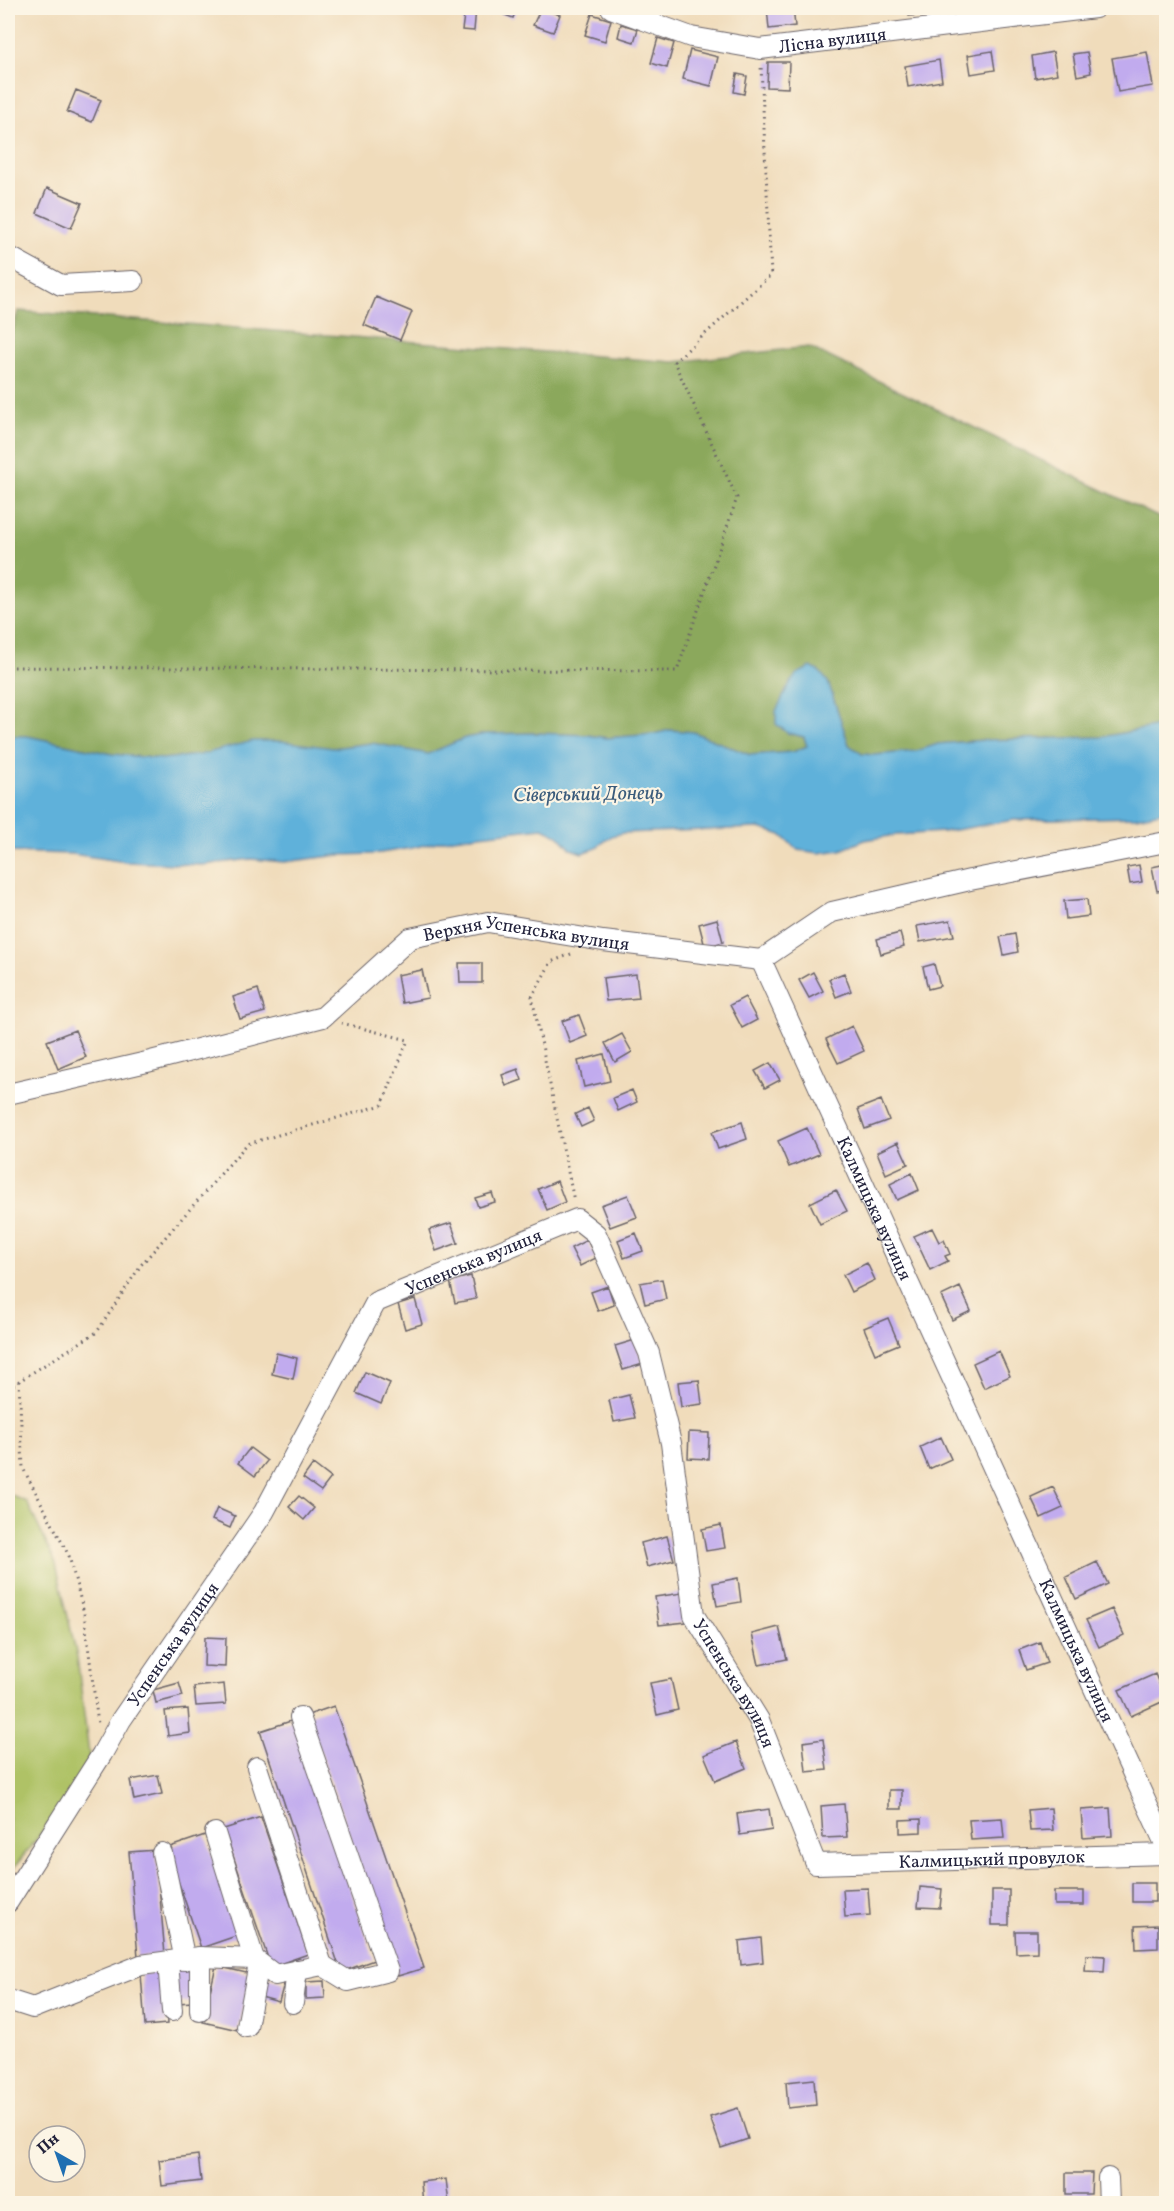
<svg xmlns="http://www.w3.org/2000/svg" width="1174" height="2211" font-family="Vollkorn,serif">
  <style>
    .green { fill: #afc266; stroke: #687250; stroke-width: 1.5 }
    .forest { fill: #8ba85b; stroke: #56654b; stroke-width: 1.5 }
    .water { fill: #5fb1da; stroke: #406a8a; stroke-width: 1.5 }
    .building { fill: #c1abee }
    .lines { fill: none; stroke-linecap: round; stroke-linejoin: round }
    .minor-casing { stroke: #6a6368; stroke-width: 22 }
    .path { stroke: #6a6368; stroke-width: 3; stroke-dasharray: 1.5 4.5; stroke-linecap: butt }
    .minor { stroke: #fff; stroke-width: 20 }
    .labels { text-anchor: middle; stroke-width: 4.5; stroke-linejoin: round; paint-order: stroke }
    .street-label { font-size: 18px; fill: #22223b; stroke: #fcf5e5 }
    .water-label { font-size: 20px; font-style: italic; fill: #3a5b7b; stroke: #fcf5e5 }
  </style>
  <rect width="100%" height="100%" fill="#fcf5e5"/>
  <filter id="ink" filterUnits="userSpaceOnUse"><feTurbulence type="fractalNoise" baseFrequency=".0167" numOctaves="2"/><feDisplacementMap in="SourceGraphic" scale="12" xChannelSelector="R" yChannelSelector="G"/><feConvolveMatrix kernelMatrix="1 2 1 2 8 2 1 2 1" color-interpolation-filters="sRGB"/></filter>
  <filter id="wash" filterUnits="userSpaceOnUse"><feTurbulence type="fractalNoise" baseFrequency=".008" numOctaves="4" result="noise"/><feDisplacementMap in="SourceGraphic" scale="24" xChannelSelector="R" yChannelSelector="G"/><feGaussianBlur stdDeviation="1.35" result="paint"/><feColorMatrix in="noise" values="0 0 0 0 0 0 0 0 0 0 0 0 0 0 0 0 0 1.4 0 .05"/><feComposite in="paint" operator="in"/></filter>
  <g filter="url(#wash)">
    <rect width="100%" height="100%" fill="#f0dcbb"/>
    <path class="green" d="M8,1494l19,8 29,62 21,93 14,114 -83,104z"/>
    <path class="forest" d="M18,311l656,51 135,-15 357,174v201l-7,4 -57,11 -118,3 -46,4 -21,7 -42,4 -13,-1 -13,-9 -21,-63 -40,51 16,4 3,9 -14,6 -43,3 -57,-23 -23,-2 -16,4 -47,4 -20,-3 -53,-2 -48,1 -21,4 -37,16 -56,-11 -39,5 -23,-2 -87,4 -24,5 -37,4 -50,-5 -85,-18h-19v-389z"/>
    <path class="water" d="M811,667l9,5 8,10 21,63 13,9 13,1 42,-4 21,-7 46,-4 118,-3 57,-11 7,-4v89l-30,6 -122,3 -71,12 -47,3 -31,5 -24,10 -22,3 -21,-3 -17,-15 -22,-7 -136,5 -11,3 -18,13 -12,4 -11,-4 -13,-14 -15,-7 -90,10 -41,10 -38,6 -34,1 -56,7 -33,-3 -48,6 -77,-3 -54,-8 -64,-2v-116h19l85,18 50,5 37,-4 54,-14h28l52,7 39,-5 56,11 37,-16 21,-4 48,-1 53,2 20,3 47,-4 16,-4 23,2 57,23 43,-3 14,-6 -3,-9 -16,-4 -12,-9v-13l14,-28 7,-9z"/>
    <g id="blocks">
      <path class="building" d="M465,8h11l-2,23 -12,-1z
        M493,8h24l-4,10 -21,-8z
        M541,8l19,7 -7,17 -20,-7z
        M767,8h26l2,18 -26,3z
        M908,8h30v5l-29,3z
        M592,14l19,6 -6,21 -20,-6z
        M621,24l17,5 -4,13 -16,-5z
        M658,38l16,5 -7,25 -16,-5z
        M690,50l28,7 -7,29 -28,-7z
        M992,51l3,19 -24,4 -3,-19z
        M1053,52l4,22 -22,4 -3,-22z
        M1087,52l4,21 -14,3 -4,-22z
        M1147,52l6,34 -35,6 -6,-34z
        M939,60l3,21 -34,6 -3,-21z
        M768,62h21l-1,26 -21,-1z
        M737,74l10,2 -3,18 -10,-2z
        M76,90l25,10 -9,22 -25,-10z
        M47,188l35,15 -11,25 -34,-15z
        M376,297l36,15 -12,28 -36,-15z
        M1166,864v26l-9,1 -5,-24z
        M1139,865l3,17 -12,2 -3,-17z
        M1087,899l2,17 -23,3 -2,-18z
        M717,919l6,23 -18,5 -6,-23z
        M950,920l4,16 -34,6 -3,-16z
        M900,933l4,14 -23,7 -4,-15z
        M1015,934l3,18 -14,3 -4,-18z
        M459,963h23v20h-22z
        M934,964l6,22 -12,3 -5,-22z
        M422,970l6,28 -26,5 -5,-28z
        M813,972l10,19 -14,7 -10,-18z
        M844,973l7,18 -15,6 -7,-18z
        M636,974l3,24 -33,3 -3,-23z
        M258,989l7,23 -25,7 -7,-22z
        M745,997l12,23 -15,8 -12,-23z
        M579,1015l8,21 -17,7 -8,-22z
        M852,1026l12,25 -26,12 -12,-24z
        M75,1030l11,27 -28,12 -11,-28z
        M622,1034l10,18 -17,10 -10,-19z
        M604,1054l6,27 -26,6 -6,-26z
        M770,1063l10,17 -15,8 -10,-17z
        M518,1069l4,11 -16,6 -4,-11z
        M632,1090l5,12 -19,9 -5,-13z
        M881,1100l8,20 -24,9 -7,-20z
        M588,1108l6,13 -13,6 -6,-13z
        M742,1122l5,17 -29,10 -6,-17z
        M807,1128l12,26 -30,13 -11,-26z
        M898,1142l10,22 -22,10 -9,-22z
        M912,1173l7,17 -22,10 -7,-16z
        M557,1181l8,21 -18,8 -9,-21z
        M836,1190l11,21 -27,13 -10,-21z
        M492,1193l3,9 -17,5 -3,-9z
        M628,1195l9,22 -27,10 -9,-22z
        M451,1223l7,20 -22,8 -7,-21z
        M932,1228l7,14 5,-2 6,14 -5,2 3,5 -18,9 -16,-34z
        M636,1233l7,18 -19,7 -6,-18z
        M587,1240l9,18 -16,8 -9,-18z
        M867,1263l8,17 -24,12 -8,-17z
        M471,1276l5,23 -21,4 -5,-22z
        M662,1279l4,20 -21,5 -5,-21z
        M608,1286l6,19 -16,6 -7,-19z
        M960,1287l11,24 -19,9 -11,-24z
        M415,1299l7,25 -17,5 -7,-25z
        M888,1318l11,26 -24,10 -11,-26z
        M635,1340l8,24 -20,6 -8,-24z
        M999,1351l11,25 -26,12 -11,-25z
        M276,1353l21,5 -4,21 -21,-5z
        M365,1372l25,11 -9,21 -25,-11z
        M699,1380l3,24 -21,3 -3,-25z
        M629,1395l6,23 -21,4 -5,-22z
        M689,1432l20,1 -1,26 -20,-1z
        M941,1437l10,22 -22,10 -9,-22z
        M250,1448l17,13 -12,15 -17,-13z
        M313,1464l18,14 -10,13 -18,-13z
        M1053,1487l10,21 -22,10 -10,-21z
        M299,1496l15,12 -10,12 -15,-13z
        M217,1508l18,8 -5,12 -18,-8z
        M721,1525l4,23 -19,3 -4,-22z
        M667,1536l7,24 -27,7 -6,-24z
        M1097,1562l11,22 -32,15 -10,-22z
        M738,1578l3,24 -24,4 -4,-23z
        M682,1593l4,29 -27,3 -4,-28z
        M1112,1609l12,26 -25,12 -13,-27z
        M779,1627l8,32 -28,6 -7,-31z
        M205,1637l21,1 -1,29 -21,-1z
        M1040,1642l7,21 -21,7 -7,-20z
        M1155,1674l11,26 -35,16 -12,-26z
        M671,1679l7,31 -21,5 -7,-32z
        M179,1683l4,13 -27,7 -3,-13z
        M224,1684l2,20 -30,2 -2,-19z
        M334,1706l90,262 -26,8 -90,-261z
        M188,1709l2,24 -22,3 -3,-25z
        M294,1720l80,240 -33,12 -81,-241z
        M823,1739l4,31 -21,2 -3,-30z
        M736,1742l10,26 -31,13 -11,-26z
        M158,1775l4,19 -28,6 -4,-20z
        M889,1790h13v19h-13z
        M844,1804l3,33 -24,1 -2,-32z
        M1051,1808l2,22 -23,1 -2,-21z
        M1110,1808l2,28 -29,2 -2,-28z
        M769,1809l3,21 -32,5 -3,-21z
        M261,1817l47,137 -37,13 -47,-138z
        M1002,1818l2,20 -33,2 -2,-20z
        M921,1819v13l-21,1v-13z
        M205,1835l34,100 -38,13 -34,-100z
        M156,1850l9,105 -27,2 -9,-105z
        M1132,1883h23v19h-23z
        M920,1887l22,2 -2,19 -22,-1z
        M868,1888l2,27 -25,2 -2,-28z
        M992,1890h17v35h-17z
        M1054,1891h30v14h-30z
        M1158,1925v23l-22,1 -1,-23z
        M1015,1931h22v21l-21,1z
        M761,1938l2,24 -22,3 -2,-24z
        M1086,1955l19,1 -1,16 -19,-1z
        M190,1966l3,36 -16,1 -3,-35z
        M216,1966l35,8 -13,56 -35,-8z
        M163,1972l4,52 -22,2 -4,-52z
        M267,1978l17,5 -5,19 -18,-5z
        M324,1981l1,17 -19,1v-17z
        M814,2079l2,26 -28,3 -2,-26z
        M738,2108l10,31 -27,9 -11,-31z
        M198,2155l3,26 -39,5 -3,-26z
        M1066,2173h26l-1,21h-25z
        M446,2179l3,25h-26l-2,-22z"/>
    </g>
  </g>
  <g filter="url(#ink)">
    <use href="#blocks" fill-opacity="0" stroke="#6a6368" stroke-width="1.5"/>
    <g class="lines">
      <defs>
        <g id="minor">
          <path id="s1" d="M611,8l80,29 69,12 335,-41"/>
          <path d="M8,256l53,29 72,-4"/>
          <path id="s2" d="M761,960l405,886"/>
          <path d="M761,960l71,-48 138,-32 196,-38"/>
          <path id="s3" d="M8,1094l139,-32 176,-45 87,-79 78,-16 115,19 158,19"/>
          <path d="M257,1767l65,198"/>
          <path d="M215,1833l39,126"/>
          <path d="M162,1853l23,107"/>
          <path id="s4" d="M8,1902l94,-148 19,-34 143,-208 112,-210 201,-83 19,15 53,119 22,90 23,172 65,105 57,144 350,-10"/>
          <path d="M168,1962l4,49"/>
          <path d="M8,2000l25,8 108,-43 59,-8 54,2 21,16 47,-10 26,16 40,-10 -88,-254"/>
          <path d="M293,2003l4,-33"/>
          <path d="M200,2011v-54"/>
          <path d="M247,2027l12,-64"/>
          <path d="M1108,2178l1,26"/>
        </g>
      </defs>
      <use href="#minor" class="minor-casing"/>
      <path class="path" d="M8,667l669,4 60,-173 -63,-136 97,-87 -10,-209
        M571,954l-20,8 -19,35 42,204
        M19,1381l4,87 46,88 15,57 14,111
        M8,1388l89,-56 44,-67 106,-121 135,-39 26,-65 -66,-17"/>
      <use href="#minor" class="minor"/>
    </g>
  </g>
  <g class="labels">
    <g class="street-label">
      <text dy="6" stroke="none"><textPath href="#s1" startOffset="228">Лісна вулиця</textPath></text>
      <text dy="6" stroke="none"><textPath href="#s3" startOffset="560">Верхня Успенська вулиця</textPath></text>
      <text dy="6" stroke="none"><textPath href="#s2" startOffset="273">Калмицька вулиця</textPath></text>
      <text dy="6" stroke="none"><textPath href="#s4" startOffset="810">Успенська вулиця</textPath></text>
      <text dy="6" stroke="none"><textPath href="#s4" startOffset="306">Успенська вулиця</textPath></text>
      <text dy="6" stroke="none"><textPath href="#s2" startOffset="759">Калмицька вулиця</textPath></text>
      <text dy="6" stroke="none"><textPath href="#s4" startOffset="1422">Успенська вулиця</textPath></text>
      <text dy="6" stroke="none"><textPath href="#s4" startOffset="1797">Калмицький провулок</textPath></text>
    </g>
    <g class="water-label">
      <text transform="translate(588 793) rotate(-1)" y="7">Сіверський Донець</text>
    </g>
  </g>
  <rect width="1174" height="2211" fill="none" stroke="#fcf5e5" stroke-width="30"/>
  <g transform="translate(57 2154) rotate(320)"><circle r="28" fill="#fcf5e5" stroke="#a5a1a1" stroke-width="1.5"/>
  <path d="M0-4.5L10 22L0 15L-10 22Z" fill="#1f6fb2"/>
  <text y="-9" font-size="16" font-weight="bold" text-anchor="middle" fill="#22223b">Пн</text>
  </g>
</svg>
